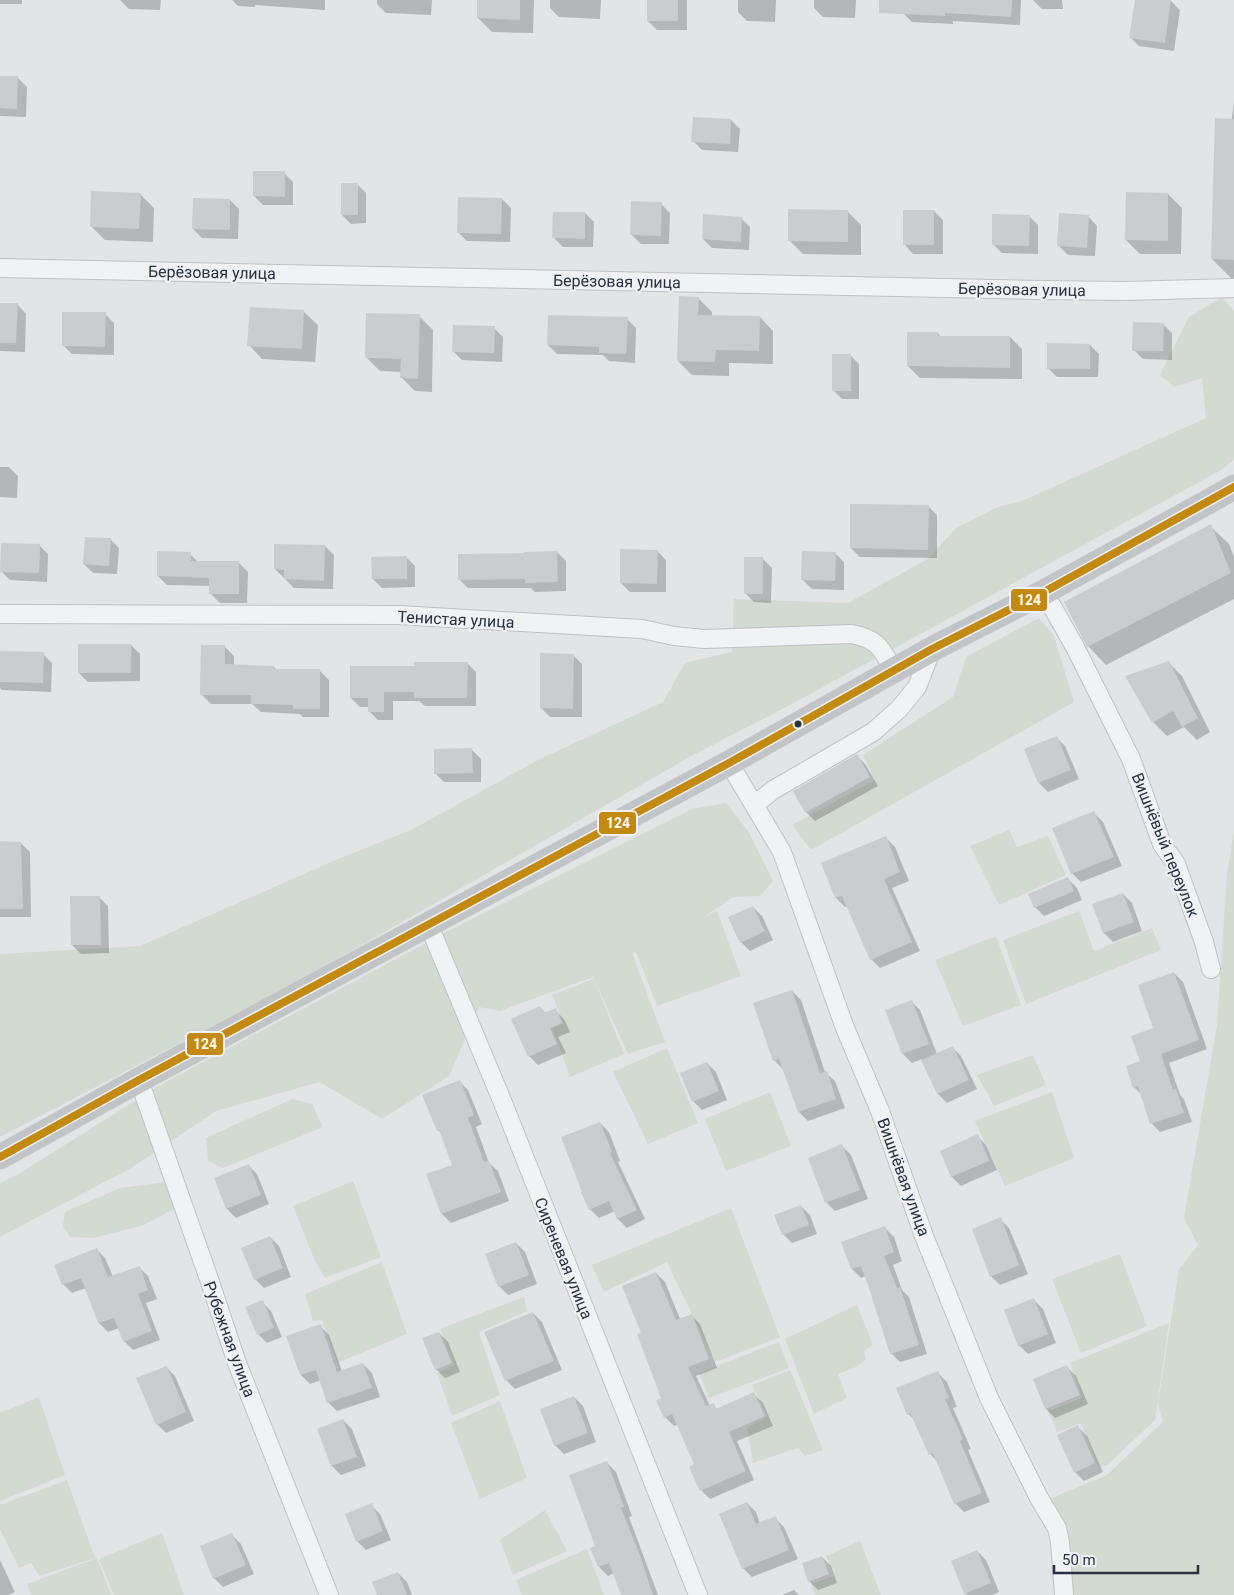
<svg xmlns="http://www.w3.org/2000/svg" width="1234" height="1595" font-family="Roboto,sans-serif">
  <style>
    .green { fill: #d3dad2 }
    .shadow { fill: #0003 }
    .building { fill: #caccce }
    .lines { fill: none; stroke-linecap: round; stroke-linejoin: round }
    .street-casing { stroke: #c0c2c4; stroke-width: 20 }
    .street { stroke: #f1f2f3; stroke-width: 18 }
    .secondary { stroke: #c2c5c8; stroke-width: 25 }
    .bus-1-casing { stroke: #eff2f6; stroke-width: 11 }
    .bus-1 { stroke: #c48910; stroke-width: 8 }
    .bus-dot { fill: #29313f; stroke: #eff2f6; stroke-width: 2 }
    .labels { text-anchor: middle; stroke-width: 4.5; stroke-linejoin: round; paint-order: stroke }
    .street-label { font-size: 16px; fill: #29313f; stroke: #eff2f6 }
    .line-badge { stroke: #eff2f6; stroke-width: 2 }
    .badge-label { font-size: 14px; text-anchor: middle; font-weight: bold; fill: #fff }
  </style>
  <rect width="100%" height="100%" fill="#e2e4e6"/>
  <path class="green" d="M1222,297l12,14v149l-13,10 -431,235 -97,50 -385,221 -308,161v-183l140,-8 198,-87 73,-29 129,-71 123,-57 22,-39 47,-11 2,-53 114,4 80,-44 28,-31 42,-21 24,-6 184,-83 -4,-40 -28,9 -14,-12 29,-58z
    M1039,618l15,18 20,66 -263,148 -19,-25 83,-45 -12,-25 90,-58 13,-40z
    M726,803l22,28 25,50 -13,15 -27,1 -29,20 13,-6 24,65 -84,30 -21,-54 -4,1 33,89 -37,12 -34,-75 30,75 -54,23 -17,-48 11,-5 -12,-29 41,-16v-2l-93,34 -21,-4 -30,69 -67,43 -62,-37 -104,29 -85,57 -131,69v-54l20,-10 142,-89 292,-156 238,-119z
    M1009,830l8,17 31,-11 18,39 -67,30 -29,-59z
    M1234,831v764h-165l-2,-26 3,-14v-8l-2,-14 -19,-34 58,-24 56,-53 -5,-19 21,-134 19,-24 -14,-27 33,-193 10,-151z
    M1079,911l15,40 58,-23 9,22 -135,54 -23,-64z
    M996,936l25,69 -58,21 -28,-66z
    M667,1048l31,75 -50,21 -35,-72z
    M1033,1055l13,30 -52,21 -17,-31z
    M770,1092l21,54 -65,25 -21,-52z
    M1052,1092l22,66 -69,28 -30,-65z
    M292,1099l20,5 11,23 -100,41 -15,-7 -2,-23z
    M353,1181l28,76 -56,21 -10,-17 -22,-55z
    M166,1182l10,26 -35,18 -48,12 -23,-1 -7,-11 2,-14 55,-24z
    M731,1208l49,129 -65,25 -48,-100 -63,30 -12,-27z
    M1120,1254l27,72 -66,27 -29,-74z
    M382,1262l25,72 -70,29 -15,-43 -9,1 -8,-27z
    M524,1297l3,14 -48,21 21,63 -48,21 -15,-43 18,-8 -15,-36z
    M857,1305l16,40 -9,6 2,8 -8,7 -20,8 9,24 -33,16 -29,-75z
    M1169,1323l-14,97 -48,45 -9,2 -17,-44 -24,9 -9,-21 34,-13 -12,-35z
    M779,1342l10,26 -80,30 -10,-25z
    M790,1370l33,80 -18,6 -7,-8 -45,15 -6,-36 21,-10 -16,-32z
    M39,1397l26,78 -65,26v-88z
    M500,1401l27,77 -47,21 -29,-76z
    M67,1480l28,78 -56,18 -8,-13 -12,5 -19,-39v-24z
    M545,1510l22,41 -54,24 -13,-35z
    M162,1533l22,62h-70l-15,-36z
    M860,1541l21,54h-66l-4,-11 23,-8 -8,-20z
    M587,1549l17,46h-82l-6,-15z
    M97,1558l14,37h-80l-4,-11z"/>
  <path class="shadow" d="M0,0h22v4h-22z
    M120,0h41l-1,10 -31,-1z
    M232,0h93v10l-70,-5v2l-17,-1z
    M377,0h55l-1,15 -45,-2 -9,-9z
    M478,0h56l-1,33 -41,-1 -14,-14z
    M550,0h51l-1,19 -41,-2 -9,-9z
    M648,0h39v30h-30l-9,-9z
    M738,0h38l-1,22 -28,-1 -9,-9z
    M814,0h42l-1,18 -32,-1 -9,-9z
    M903,0h118l-1,25 -67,-4v3l-41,-2 -9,-9z
    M1033,0h29l1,9h-21z
    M1136,0l35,1 9,9 -6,41 -35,-5 -9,-9z
    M0,77l18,1 9,9 -1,30 -26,-1z
    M1234,103v175h-3l-19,-19z
    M731,120l9,9 -2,23 -36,-2 -9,-9z
    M284,173l9,9v23h-30l-9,-9z
    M357,184l9,9v30l-15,1 -9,-9z
    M140,194l14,14 -1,34 -48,-2 -14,-14z
    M1168,194l14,14 -1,46h-41l-14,-14z
    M502,199l9,9 -1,34 -43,-1 -9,-9z
    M230,200l9,9 -1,30 -36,-1 -9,-9z
    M661,204l9,9 -1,31h-28l-9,-9z
    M847,211l14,14v30l-58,-1 -14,-14z
    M934,211l9,9v34h-30l-9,-10z
    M585,213l9,9 -1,25h-30l-9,-9z
    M1029,216l9,9v29l-36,-1 -9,-9z
    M1088,216l9,10 -2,30 -27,-1 -9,-9z
    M741,218l9,9 -1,23 -37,-2 -9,-9z
    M698,298l14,14v4l48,1 13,14v33l-44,-1v13l-37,-1 -14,-14z
    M0,304h17l9,10 -1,38 -25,-1z
    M304,312l14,13 -3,37 -53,-3 -13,-14z
    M105,314l9,9v32l-42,-1 -9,-9z
    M419,316l14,14 -1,62 -17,-1 -14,-14 1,-5 -22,-1 -14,-14z
    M627,319l9,9 -1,35 -26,-2 -6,-6 -46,-1 -9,-9z
    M1163,324l9,9v27l-29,-1 -9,-9z
    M494,328l9,9 -1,25 -40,-2 -9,-9z
    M938,333l3,4h69l12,12v30l-102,-1 -12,-12z
    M1090,345l9,9 -1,23h-41l-9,-9z
    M850,355l9,9v35h-17l-9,-9z
    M0,467h9l9,9 -1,22 -17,-1z
    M928,506l9,9v43l-77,-1 -9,-9z
    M1210,526l19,18 5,13v42l-128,66 -18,-19 -23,-43z
    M110,539l9,9 -2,26 -24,-1 -9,-9z
    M39,545l9,9 -1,28 -37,-2 -9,-9z
    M325,546l9,9 -1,34 -39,-1 -19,-19z
    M657,551l9,9v32h-36l-9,-9z
    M557,552l9,9v30l-31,1 -4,-4h-63l-9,-9 66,-25z
    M835,553l9,9v28l-32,-1 -9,-9z
    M190,554l9,9h40l9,9 -1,31h-27l-9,-9v-8l-44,-1 -9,-9z
    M406,557l9,9v21l-33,1 -9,-9z
    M763,559l9,9 -1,35 -17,-1 -9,-9z
    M131,645l9,9v27l-52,1 -9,-9z
    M225,647l9,9v10l40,1 3,4h43l9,9v37h-26l-3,-3 -39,-2 -9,-8h-41l-9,-9z
    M0,652l43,2 9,9 -1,29 -49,-2 -2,-2z
    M573,655l9,9v53h-32l-9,-9z
    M467,663l9,9v34h-51l-6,-5h-26v19h-15l-9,-9v-4h-9l-9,-9 65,-31z
    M1169,663l13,13 28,56 -13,8 -13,-13 -17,9 -14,-14 -26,-46z
    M1056,737l9,9 14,33 -31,13 -9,-9z
    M472,750l9,9v23h-37l-9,-9z
    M857,756l9,9 12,21 -63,35 -9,-9z
    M1094,813l9,9 19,44 -41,16 -9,-9z
    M886,838l9,9 14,34 -17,7 28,63 -40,17 -9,-9 -23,-53 -3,1 -9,-9 -14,-34z
    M0,843h21l9,9 1,65h-31z
    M1068,879l9,9 5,12 -38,16 -9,-9z
    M1123,894l9,9 10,28 -29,11 -9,-9 -10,-28z
    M99,897l9,9 1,47 -28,1 -9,-9z
    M753,907l9,9 11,24 -23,11 -9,-9z
    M1174,973l9,9 24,67 -38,14 11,32 4,4 8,23 -32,10 -9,-9 -10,-29 -7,-7z
    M792,991l9,9 24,72 10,9 10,27 -37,13 -9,-9 -15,-43h-1l-9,-9z
    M911,1001l9,9 17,44 15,-7 9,9 16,33 -30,14 -9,-9 -16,-35 -10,4 -9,-9z
    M540,1007l6,7 9,-4 9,9 6,13 -12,5 8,16 -28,12 -9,-9z
    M707,1063l9,9 11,28 -25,10 -9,-9z
    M459,1081l9,9 14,34 -6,3 13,36 9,8 11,30 -58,22 -9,-9 12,-49 -11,-30 -5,-5z
    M600,1123l9,9 11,29 -2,1 27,57 -18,9 -9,-9 -3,-8 -16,7 -9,-9z
    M977,1136l9,9 11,25 -36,16 -9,-9 -11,-26z
    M842,1146l9,9 17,44 -33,12 -9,-9z
    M248,1165l9,9 12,30 -33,14 -9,-9 -12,-30z
    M801,1206l9,9 7,19 -25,9 -9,-9z
    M1000,1219l9,9 19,46 -28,11 -9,-9z
    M885,1228l9,9 8,24 -9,4 9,25 7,7 18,57 -27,8 -9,-9 -25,-77 -5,2 -9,-9 -9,-27z
    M270,1237l9,9 12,31 -27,11 -9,-9z
    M516,1243l9,9 12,32 -29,11 -9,-9z
    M96,1249l9,9 8,19 26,-10 9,9 9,23 -11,4 14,37 -27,10 -9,-9 -5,-13 -11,4 -9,-9 -13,-35 -14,5 -9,-9z
    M656,1273l9,9 15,37 11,-4 9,9 17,44 -21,8 14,30 3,-1 5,5 36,-16 9,9 10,23 -36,15 17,39 -44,19 -9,-9 -6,-25 -17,-41 -4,2 -9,-9 -2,-18 -20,-66z
    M1034,1300l9,9 13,34 -28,11 -9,-9z
    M262,1302l9,9 11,26 -15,6 -9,-9z
    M533,1313l9,9 20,48 -47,19 -9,-9z
    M320,1326l9,9 13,36 21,-7 9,9 8,24 -43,14 -9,-9 -7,-22 -11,4 -9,-9z
    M439,1333l9,9 12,30 -15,6 -9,-9z
    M166,1367l9,9 19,45 -28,12 -9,-9z
    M1067,1367l9,9 12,28 -33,14 -9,-9z
    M938,1373l9,9 10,25 -4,1 18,41 -3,1 22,52 -26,10 -9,-9 -17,-41 -8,-8 -15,-34 -7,-6z
    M574,1397l9,9 13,36 -32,12 -9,-9z
    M343,1420l9,9 14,37 -25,9 -9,-9 -13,-37z
    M1078,1427l9,9 16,36 -19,9 -9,-9z
    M607,1463l9,9 16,44 -3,1 29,78h-36l-8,-22 -6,3 -9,-9 -2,-20z
    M747,1503l9,9 4,12 15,-6 9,9 14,32 -46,18 -9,-9z
    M371,1505l9,9 11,26 -25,10 -9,-9z
    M232,1535l9,9 13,30 -31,13 -9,-9z
    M977,1551l9,9 13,32 -7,3h-25l-2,-2 -13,-32z
    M822,1557l9,9 6,17 -19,7 -9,-9z
    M0,1560l15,32 -7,3h-8z
    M398,1573l9,9 5,13h-34z
    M794,1590l5,5h-17z"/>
  <path class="building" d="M477,0h43v20l-43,-2z
    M647,0h31v21h-31z
    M879,0h133l-1,17 -66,-4v3l-66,-3z
    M1135,0h36l-6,43 -36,-5z
    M0,76h18l-1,33 -17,-1z
    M693,117l38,2 -1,25 -39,-2z
    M1215,118l19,1v141l-23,-1z
    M253,171h32v26l-32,-1z
    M341,183h17v32h-17z
    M91,191l50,2 -2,36 -49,-2z
    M1126,192l42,1v48l-43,-1z
    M458,197l44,1 -1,36 -44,-1z
    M193,198l37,1v31l-38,-1z
    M631,201l31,1 -1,34 -31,-1z
    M788,209l60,1v32l-60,-1z
    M903,210h31v35h-31z
    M553,212h32v27l-33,-1z
    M1059,213l30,2 -2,33 -30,-2z
    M703,214l39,3 -1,25 -39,-3z
    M992,214l38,1 -1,31 -37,-1z
    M679,296l20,1 -1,18 62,1 -1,35 -43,-1 -1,12 -38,-1z
    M0,303h18l-2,40h-16z
    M250,307l54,3 -2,39 -55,-3z
    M62,312h44l-1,35 -43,-1z
    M366,313l54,1 -2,65 -18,-1 1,-19 -36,-1z
    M548,315l80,2 -2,37 -27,-1v-6l-52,-2z
    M1133,322l31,1 -1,28h-31z
    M453,325l42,1 -1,27 -42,-1z
    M907,332h31v4h72v32l-103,-2z
    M1047,343l43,1v25h-43z
    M832,354h19v37h-19z
    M850,504l79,1 -1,45 -78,-2z
    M1211,524l20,49 -144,74 -23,-45z
    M85,537l26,1 -2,28 -26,-2z
    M1,543l39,1 -1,29 -39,-1z
    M274,544l51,1 -1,36 -40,-2v-9l-10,-1z
    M620,549l38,1 -1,34 -37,-1z
    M157,551l34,1v9h48v33h-30v-16l-52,-2z
    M557,551l1,31 -33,1v-4l-67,1v-26l66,-1v-1z
    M802,551l34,1 -1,29 -34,-1z
    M407,556v23h-35l-1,-22z
    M744,557h19v37h-19z
    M78,644h53v29h-53z
    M201,645h24v19l49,2v3h46v40h-27v-4l-42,-1v-9h-51z
    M0,651l44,1 -1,31 -43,-1z
    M540,653l34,1 -1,55 -33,-1z
    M1169,661l29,57 -16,9 -9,-16 -21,12 -27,-47z
    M414,662h54l-1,36h-53v-6h-30v20h-16v-14h-18v-32h64z
    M1057,736l14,34 -33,13 -14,-34z
    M472,748l1,25 -39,1v-25z
    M857,754l13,23 -65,36 -12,-22z
    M1094,811l20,46 -43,17 -19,-46z
    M886,836l14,36 -16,7 28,63 -42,18 -28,-64 -7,2 -14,-35z
    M0,841l21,1 2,67h-23z
    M1068,877l6,14 -40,17 -6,-14z
    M1123,893l11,29 -31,11 -11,-29z
    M70,896h30l1,49h-30z
    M753,906l12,25 -25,12 -12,-26z
    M1174,972l25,68 -38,14 12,36 3,-1 8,24 -34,11 -12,-38 -5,2 -7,-22 14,-5 -9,-25 22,-8 -15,-43z
    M792,990l28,83 7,-2 9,28 -38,13 -19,-53 -6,2 -20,-58z
    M912,1000l17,44 -27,10 -17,-44z
    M540,1006l4,7 12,-5 6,15 -12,5 7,16 -29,13 -17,-38z
    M953,1046l16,34 -32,14 -16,-34z
    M707,1062l12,29 -27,11 -12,-29z
    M460,1080l14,35 -6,3 16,44 5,-1 12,31 -60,22 -15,-40 26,-9 -13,-35 -2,1 -15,-36z
    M600,1122l12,30 -2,1 27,57 -20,9 -8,-18 -20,9 -8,-18h1l-21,-55z
    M978,1134l11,27 -38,16 -11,-26z
    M842,1144l18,46 -35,13 -17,-45z
    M249,1164l12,31 -35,14 -12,-31z
    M801,1205l8,20 -27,10 -8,-20z
    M1001,1217l18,48 -29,12 -18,-48z
    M885,1226l9,26 -10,4 13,32 3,-1 19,58 -29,9 -23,-72 -6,-16 -10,3 -10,-27z
    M270,1236l13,32 -29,12 -13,-32z
    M516,1242l13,33 -31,12 -13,-33z
    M97,1248l11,29 32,-11 8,24 -10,4 14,37 -29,11 -9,-24 -16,5 -17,-45 -19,7 -8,-20z
    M656,1272l20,48 16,-6 17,45 -21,8 18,39 8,-3 2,6 38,-17 11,24 -36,16 17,39 -46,20 -11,-24 5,-3 -22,-50 -8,4 -8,-17 5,-3 -24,-64 4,-1 -19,-47z
    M1034,1298l14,36 -30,12 -14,-36z
    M263,1300l11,28 -17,7 -12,-28z
    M533,1312l21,49 -49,20 -21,-49z
    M321,1324l16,48 26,-9 9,25 -45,15 -11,-33 -16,5 -14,-39z
    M439,1332l13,31 -17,7 -13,-32z
    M1067,1365l13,30 -35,14 -12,-30z
    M167,1366l19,46 -30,13 -20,-47z
    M938,1371l11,27 -4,1 18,40 -3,2 22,52 -28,11 -21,-51 -4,2 -19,-42 -3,2 -11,-27z
    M574,1396l14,37 -34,13 -14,-37z
    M343,1419l14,38 -26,9 -14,-37z
    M1078,1425l17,38 -21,10 -17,-38z
    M607,1461l17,46 -3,1 20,50 12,37h-32l-12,-32 -11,4 -8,-19 5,-2 -26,-71z
    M747,1502l9,22 20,-8 13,34 -47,19 -23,-55z
    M372,1503l11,28 -27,11 -11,-28z
    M232,1533l14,32 -33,14 -13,-33z
    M977,1550l14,33 -27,11 -13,-33z
    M822,1556l7,18 -21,8 -6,-19z
    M398,1572l9,23h-30l-5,-13z"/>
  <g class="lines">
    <defs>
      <path id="street" d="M0,268l1039,22 86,1 109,-3
        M1044,592l32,57 55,110 31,85 14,20 28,78 7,27
        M0,614l399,1 243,14 32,7 30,3 148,-5c27,6 28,13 42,36
        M729,763l53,89 63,176 35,83 44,125 65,162 50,100 18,30 3,14 4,53
        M754,805l19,-15 100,-58 26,-23 18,-22 15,-38
        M428,923l75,180 195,492
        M139,1080l70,199 28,84 92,232"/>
    </defs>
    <use href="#street" class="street-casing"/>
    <use href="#street" class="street"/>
    <path class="secondary" d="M0,1157l139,-77 590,-317 203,-114 112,-57 171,-94 19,-11"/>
    <defs>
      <path id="bus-1" d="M0,1157l139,-77 590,-317 203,-114 112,-57 190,-105"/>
    </defs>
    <use href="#bus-1" class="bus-1-casing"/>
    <use href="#bus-1" class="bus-1"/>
  </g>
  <circle class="bus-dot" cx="798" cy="724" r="4.5"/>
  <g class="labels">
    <g class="street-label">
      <text transform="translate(212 272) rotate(1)" y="6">Берёзовая улица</text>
      <text transform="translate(617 281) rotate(1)" y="6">Берёзовая улица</text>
      <text transform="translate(1022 289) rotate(1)" y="6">Берёзовая улица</text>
      <text transform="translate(456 619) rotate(3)" y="6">Тенистая улица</text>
      <text transform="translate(1166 845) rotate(68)" y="6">Вишнёвый переулок</text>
      <text transform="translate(904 1177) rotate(70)" y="6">Вишнёвая улица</text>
      <text transform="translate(564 1258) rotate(68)" y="6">Сиреневая улица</text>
      <text transform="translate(230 1339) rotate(70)" y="6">Рубежная улица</text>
    </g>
  </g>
  <g class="line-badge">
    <rect x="1010" y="588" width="38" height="24" rx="5" fill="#c48910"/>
    <rect x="598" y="811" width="39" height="24" rx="5" fill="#c48910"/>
    <rect x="186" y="1032" width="38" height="24" rx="5" fill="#c48910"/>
  </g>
  <g class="badge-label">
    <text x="1029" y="605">124</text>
    <text x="618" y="828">124</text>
    <text x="205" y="1049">124</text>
  </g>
  <path d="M1054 1565v8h144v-8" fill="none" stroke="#29313f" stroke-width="2.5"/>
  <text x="1062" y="1565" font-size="15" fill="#29313f" stroke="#eff2f6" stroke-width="4" paint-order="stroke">50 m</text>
</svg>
